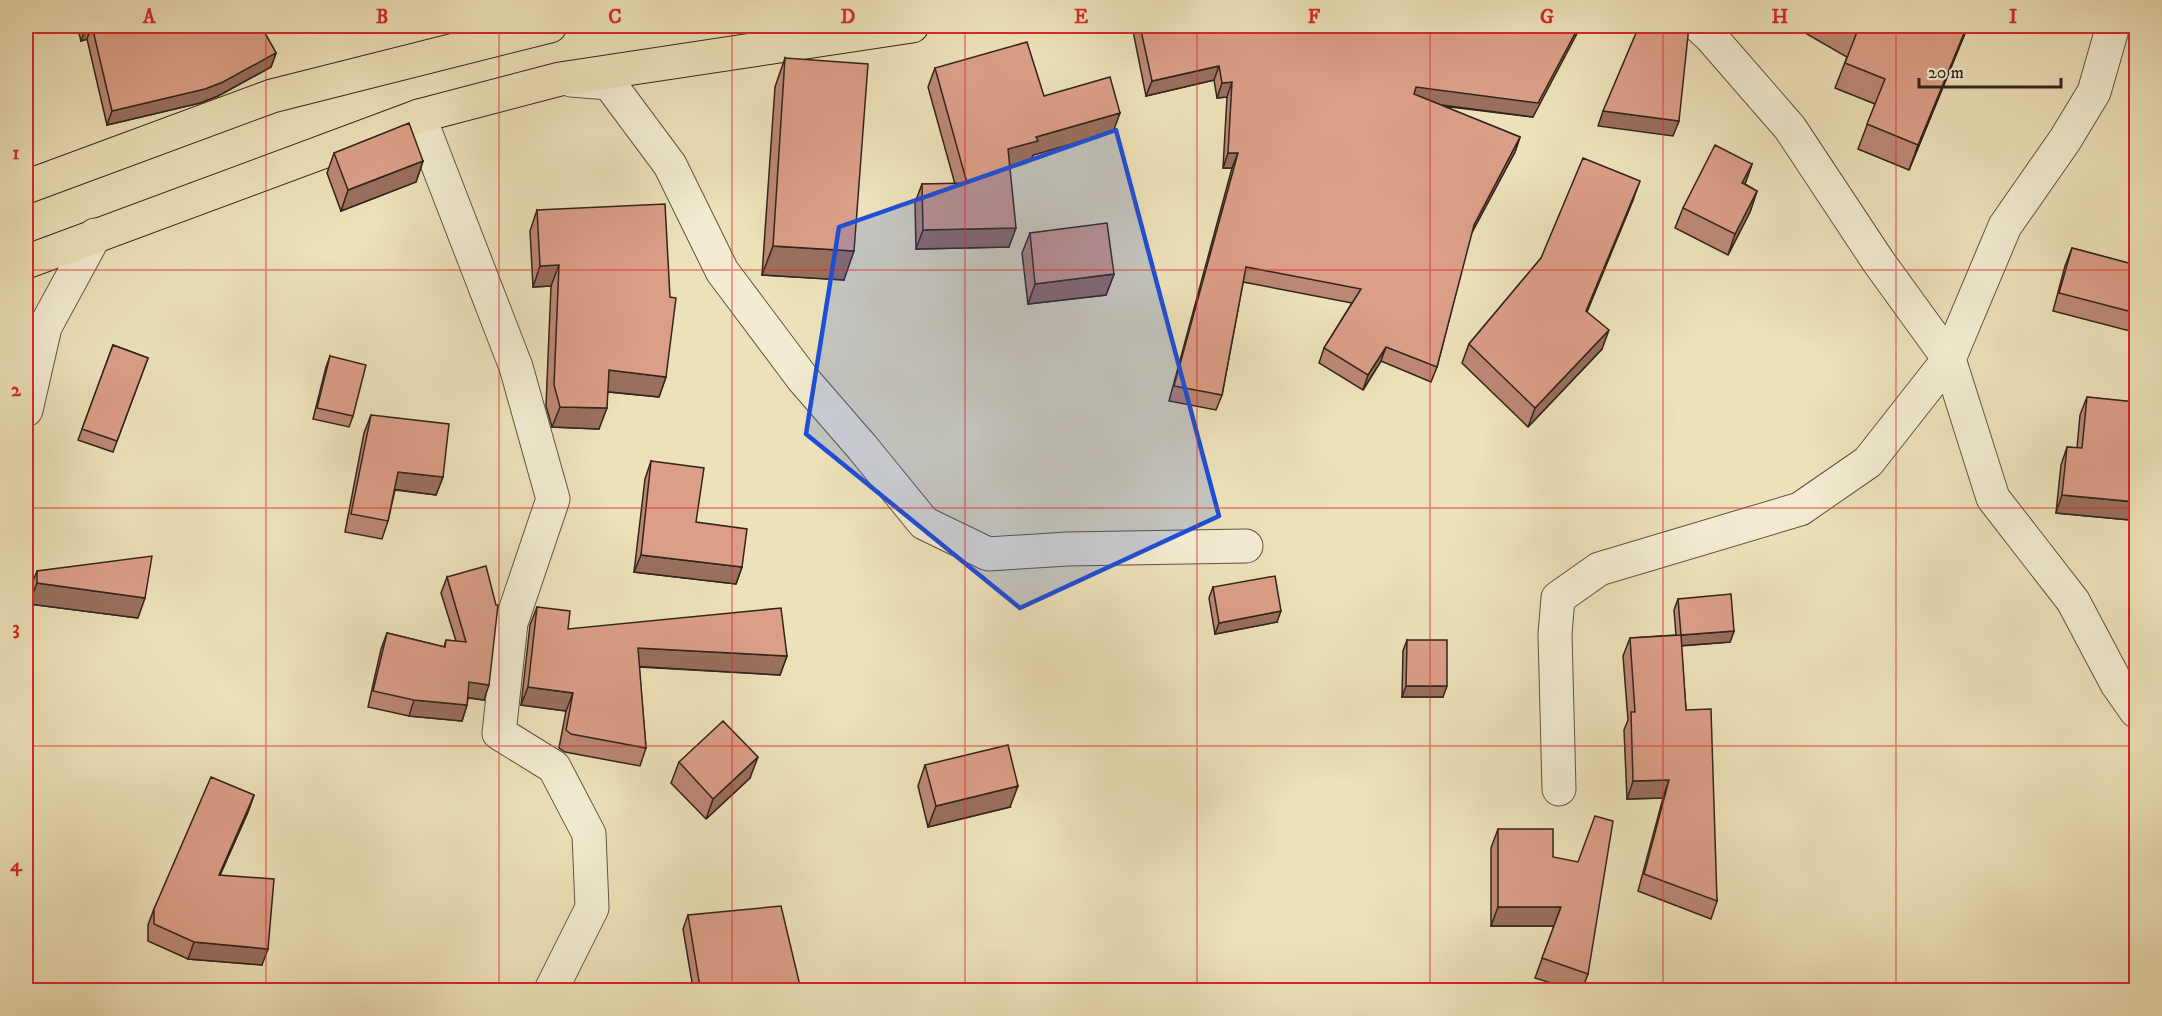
<svg xmlns="http://www.w3.org/2000/svg" width="2162" height="1016" font-family="'IM FELL DW Pica',serif">
  <style>
    .lines { fill: none; stroke-linecap: round; stroke-linejoin: round }
    .street-casing { stroke: #615342; stroke-width: 35 }
    .primary-casing { stroke: #32241b; stroke-width: 35 }
    .street { stroke: #f3ecd2; stroke-width: 33 }
    .primary { stroke: #ede1b9; stroke-width: 33 }
    .wall { fill: #bc8874; stroke: #32241b; stroke-width: 1.5 }
    .shaded-wall { fill: #996f5e; stroke: #32241b; stroke-width: 1.5 }
    .building { fill: #db9e87; stroke: #32241b; stroke-width: 1.5 }
    .marked { fill: #1d4ed8; fill-opacity: 0.2; stroke: #1d4ed8; stroke-width: 4.5; stroke-linejoin: round }
    .grid { fill: none; stroke: #d62828; stroke-width: 1.5; stroke-opacity: 0.55 }
    .neatline { fill: none; stroke: #d62828; stroke-width: 2 }
    .grid-label { font-size: 20px; text-anchor: middle; font-weight: bold; fill: #d62828 }
  </style>
  <rect width="100%" height="100%" fill="#ede1b9"/>
  <filter id="stains"><feTurbulence type="fractalNoise" baseFrequency=".00333" numOctaves="4"/><feColorMatrix values="0 0 0 0 .2 0 0 0 0 .09 0 0 0 0 .02 0 0 0 .5 -.17"/></filter>
  <radialGradient id="worn" r=".72"><stop offset=".6" stop-color="#630" stop-opacity="0"/><stop offset="1" stop-color="#630" stop-opacity=".3"/></radialGradient>
  <g class="lines">
    <defs>
      <path id="street" d="M1699,26l11,10 80,92 88,133 71,98 44,139 80,103 44,83 19,27
        M571,80l38,3 61,82 52,106 81,108 59,68 62,76 64,31 79,-5 179,-3
        M419,116l97,251 37,132 -42,124 -12,110 55,34 35,67 3,74 -41,82
        M26,410l19,-83 50,-92
        M1559,789l-4,-155 3,-36 41,-29 201,-60 68,-47 81,-103 56,-133 60,-86 29,-48 19,-66"/>
      <path id="primary" d="M26,187l246,-91 278,-70
        M26,262l393,-146 141,-37 352,-53"/>
    </defs>
    <use href="#street" class="street-casing"/>
    <use href="#primary" class="primary-casing"/>
    <use href="#street" class="street"/>
    <use href="#primary" class="primary"/>
  </g>
  <path class="wall" d="M77,26h184l15,27 -5,14 -53,29 -18,7 -93,22 -20,-86 -6,2z
    M1132,26h165v2l236,89 -91,-11 78,31 -5,15 -44,82 -34,133 -6,15 -50,-21 -18,29 -44,-27 5,-15 28,-45 -109,-21 -21,113 -6,15 -47,-9 63,-233h-9l4,-71 -10,1 -3,-18 -68,16z
    M1793,26h175l-59,144 -51,-21 17,-45 -40,-16 12,-31z
    M785,58l59,222 -82,-5 13,-188z
    M935,68l109,28 69,36 -80,23 -2,5 -21,6 -1,81 -93,2 -1,-46 7,-19h33l-27,-97z
    M334,153l89,8 -7,21 -75,29 -14,-38z
    M1752,164l-7,20 12,7 -7,21 -22,43 -53,-27 8,-20z
    M1633,200l-46,112 15,37 -74,78 -66,-64 7,-19 72,-86z
    M537,210l129,167 -7,20 -51,-5 -9,37 -47,-2 -6,-21 5,-120 -18,1 -3,-56z
    M1030,233l84,41 -8,21 -78,9 -6,-51z
    M2072,248l64,17v293l-6,-38 -74,-7 5,-48 6,-18 10,1 3,-33 7,-18 44,5 3,-70 -81,-21 12,-45z
    M113,345l35,13 -35,94 -35,-12z
    M330,356l23,60 -4,11 -36,-8 13,-52z
    M371,415l72,62 -7,18 -41,-5 -7,31 -6,18 -37,-7 19,-99z
    M651,461l45,61 46,45 -6,17 -102,-12 11,-93z
    M37,571l101,47 -109,-14v-13z
    M447,577l37,123 -16,-2 -1,7 -5,16 -53,-5 -41,-9 13,-58 6,-16 57,14 2,-7 10,1 -15,-48z
    M1213,587l64,35 -62,12 -6,-36z
    M1678,599l56,32 -4,11 -49,4 5,64 31,191 -6,18 -73,-28 25,-93 -36,1 -3,-69 4,-10 -5,-64 7,-18 46,-3 -2,-25z
    M537,607l31,22 219,27 -7,19 -141,-8 7,81 -6,18 -75,-14 -6,-4 7,-37 -45,-6 9,-80z
    M1407,640l36,57h-41l1,-46z
    M679,762l71,16 -44,41 -35,-36z
    M925,765l85,42 -82,20 -10,-41z
    M254,795l-6,17 -28,63 42,90 -74,-6 -40,-18v-16l6,-16z
    M1498,829l55,28 35,117 -6,16h-9l-38,-12 19,-52h-63v-78z
    M2136,852v42l-6,-1z
    M688,915l113,75h-113l1,-2h4l-10,-59z"/>
  <path class="shaded-wall" d="M92,26l-5,13 -6,2 5,-14z
    M1579,26h2l-48,91 -122,-16 5,-14z
    M1967,26h1l-59,144 9,-25z
    M276,53l-5,14 -53,29 -18,7 -93,22 5,-14z
    M1219,66l-5,14 -68,16 6,-15z
    M1232,82l-5,15 -10,1 5,-15z
    M1603,111l76,10 -6,15 -75,-10z
    M1120,113l-7,19 -80,23 -2,5 -30,8 7,-19 28,-12z
    M1520,137l-5,15 -47,88 6,-15z
    M1228,153h10l-6,15h-9z
    M423,161l-7,21 -75,29 7,-21z
    M1752,164l-7,20 -3,-1z
    M1640,181l-7,19 -54,130 7,-19z
    M1757,191l-7,21 -22,43 7,-21z
    M1016,228l-7,19 -93,2 7,-19z
    M773,246l81,5 -10,29 -82,-5z
    M559,265l-8,21 -18,1 7,-21z
    M1114,274l-8,21 -78,9 7,-20z
    M1609,330l-7,19 -74,78 7,-19z
    M1386,347l-5,14 -18,29 5,-15z
    M609,370l57,7 -7,20 -58,-6z
    M560,407l47,1 -8,21 -47,-2z
    M398,472l45,5 -7,18 -44,-6z
    M2062,495l74,7 -6,18 -74,-7z
    M641,555l101,12 -6,17 -102,-12z
    M37,583l108,15 -7,20 -109,-14z
    M1281,611l-4,11 -62,12 4,-11z
    M1734,631l-4,11 -53,4 4,-11z
    M638,648l149,8 -7,19 -149,-9z
    M469,682l20,3 -5,15 -20,-3z
    M1406,686h41l-4,11h-41z
    M528,687l45,6 -7,18 -45,-6z
    M414,700l53,5 -5,16 -53,-5z
    M758,757l-8,21 -44,41 7,-20z
    M1669,780l-6,18 -36,1 6,-18z
    M1018,786l-8,21 -82,20 8,-21z
    M254,795l-6,17 -35,79 6,-16z
    M1498,907h63l-7,19h-63z
    M194,942l74,7 -6,16 -74,-6z"/>
  <path class="building" d="M86,26h175l15,27 -53,29 -18,7 -93,22 -20,-85 -6,1z
    M1140,26h157v2l11,-2h271l-41,77 -122,-16 -2,7 106,43 -46,88 -37,142 -51,-20 -18,28 -44,-27 37,-59 -115,-22 -24,128 -48,-9 64,-233h-10l4,-71 -10,1 -3,-17 -67,15z
    M1639,26h50l-10,95 -76,-10z
    M1846,26h121l-49,119 -51,-21 18,-45 -40,-16 12,-31z
    M1027,42l17,54 66,-19 10,36 -84,24 2,4 -30,8 8,79 -93,2 -1,-46 45,-1 -32,-115z
    M785,58l83,6 -14,187 -81,-5z
    M409,123l14,38 -75,29 -14,-37z
    M1715,145l37,19 -10,19 15,8 -22,43 -52,-26z
    M1583,158l57,23 -54,130 23,19 -74,78 -66,-64 72,-86z
    M665,204l5,93 6,1 -10,79 -57,-7 -2,38 -47,-1 -6,-22 5,-120 -19,1 -3,-56z
    M1107,223l7,51 -79,10 -5,-51z
    M2072,248l64,17v48l-77,-20z
    M113,345l35,13 -31,83 -35,-12z
    M330,356l36,9 -13,51 -36,-8z
    M2087,397l49,5v102v-2l-74,-7 5,-48 15,1z
    M371,415l78,9 -6,53 -45,-5 -10,49 -37,-7z
    M651,461l53,7 -8,54 51,7 -5,38 -101,-12z
    M152,556l-7,42 -108,-15v-12z
    M486,566l10,39h2l-9,80 -20,-3 -2,23 -53,-5 -41,-9 14,-58 58,14 1,-7 20,2 -19,-65z
    M1275,576l6,35 -62,12 -6,-36z
    M1731,594l3,37 -53,4 -3,-36z
    M537,607l33,4 -2,18 213,-21 6,48 -149,-8 8,100 -75,-14 -5,-4 7,-37 -45,-6z
    M1681,635l5,75 25,-1 6,192 -73,-27 25,-94 -36,1 -2,-69h4l-5,-74z
    M1407,640h40v46h-41z
    M723,721l35,36 -45,42 -34,-37z
    M1008,745l10,41 -82,20 -11,-41z
    M211,777l43,18 -35,80 55,4 -6,70 -74,-7 -40,-18v-15z
    M1595,816l18,5 -25,153 -46,-16 19,-51h-63v-78h55v28l25,5z
    M781,906l20,84h-112v-2l11,-1 -12,-72z
    M138,986v4h-44v-1z"/>
  <path class="marked" d="M1116,130l103,386 -199,92 -214,-174 33,-207z"/>
  <path class="grid" d="M266,26v964M499,26v964M732,26v964M965,26v964M1197,26v964M1430,26v964M1663,26v964M1896,26v964M26,270h2110M26,508h2110M26,746h2110"/>
  <rect width="2162" height="1016" fill="none" stroke="#ede1b9" stroke-width="66"/>
  <path d="M1919 78v9h142v-9" fill="none" stroke="#32241b" stroke-width="3"/>
  <text x="1928" y="78" font-size="18" fill="#32241b" stroke="#f3ecd2" stroke-width="4.5" paint-order="stroke">20 m</text>
  <rect x="33" y="33" width="2096" height="950" class="neatline"/>
  <g class="grid-label">
    <text x="149" y="23">A</text>
    <text x="382" y="23">B</text>
    <text x="615" y="23">C</text>
    <text x="848" y="23">D</text>
    <text x="1081" y="23">E</text>
    <text x="1314" y="23">F</text>
    <text x="1547" y="23">G</text>
    <text x="1780" y="23">H</text>
    <text x="2013" y="23">I</text>
    <text x="16" y="159">1</text>
    <text x="16" y="396">2</text>
    <text x="16" y="634">3</text>
    <text x="16" y="871">4</text>
  </g>
  <rect width="100%" height="100%" filter="url(#stains)"/>
  <rect width="100%" height="100%" fill="url(#worn)"/>
</svg>
